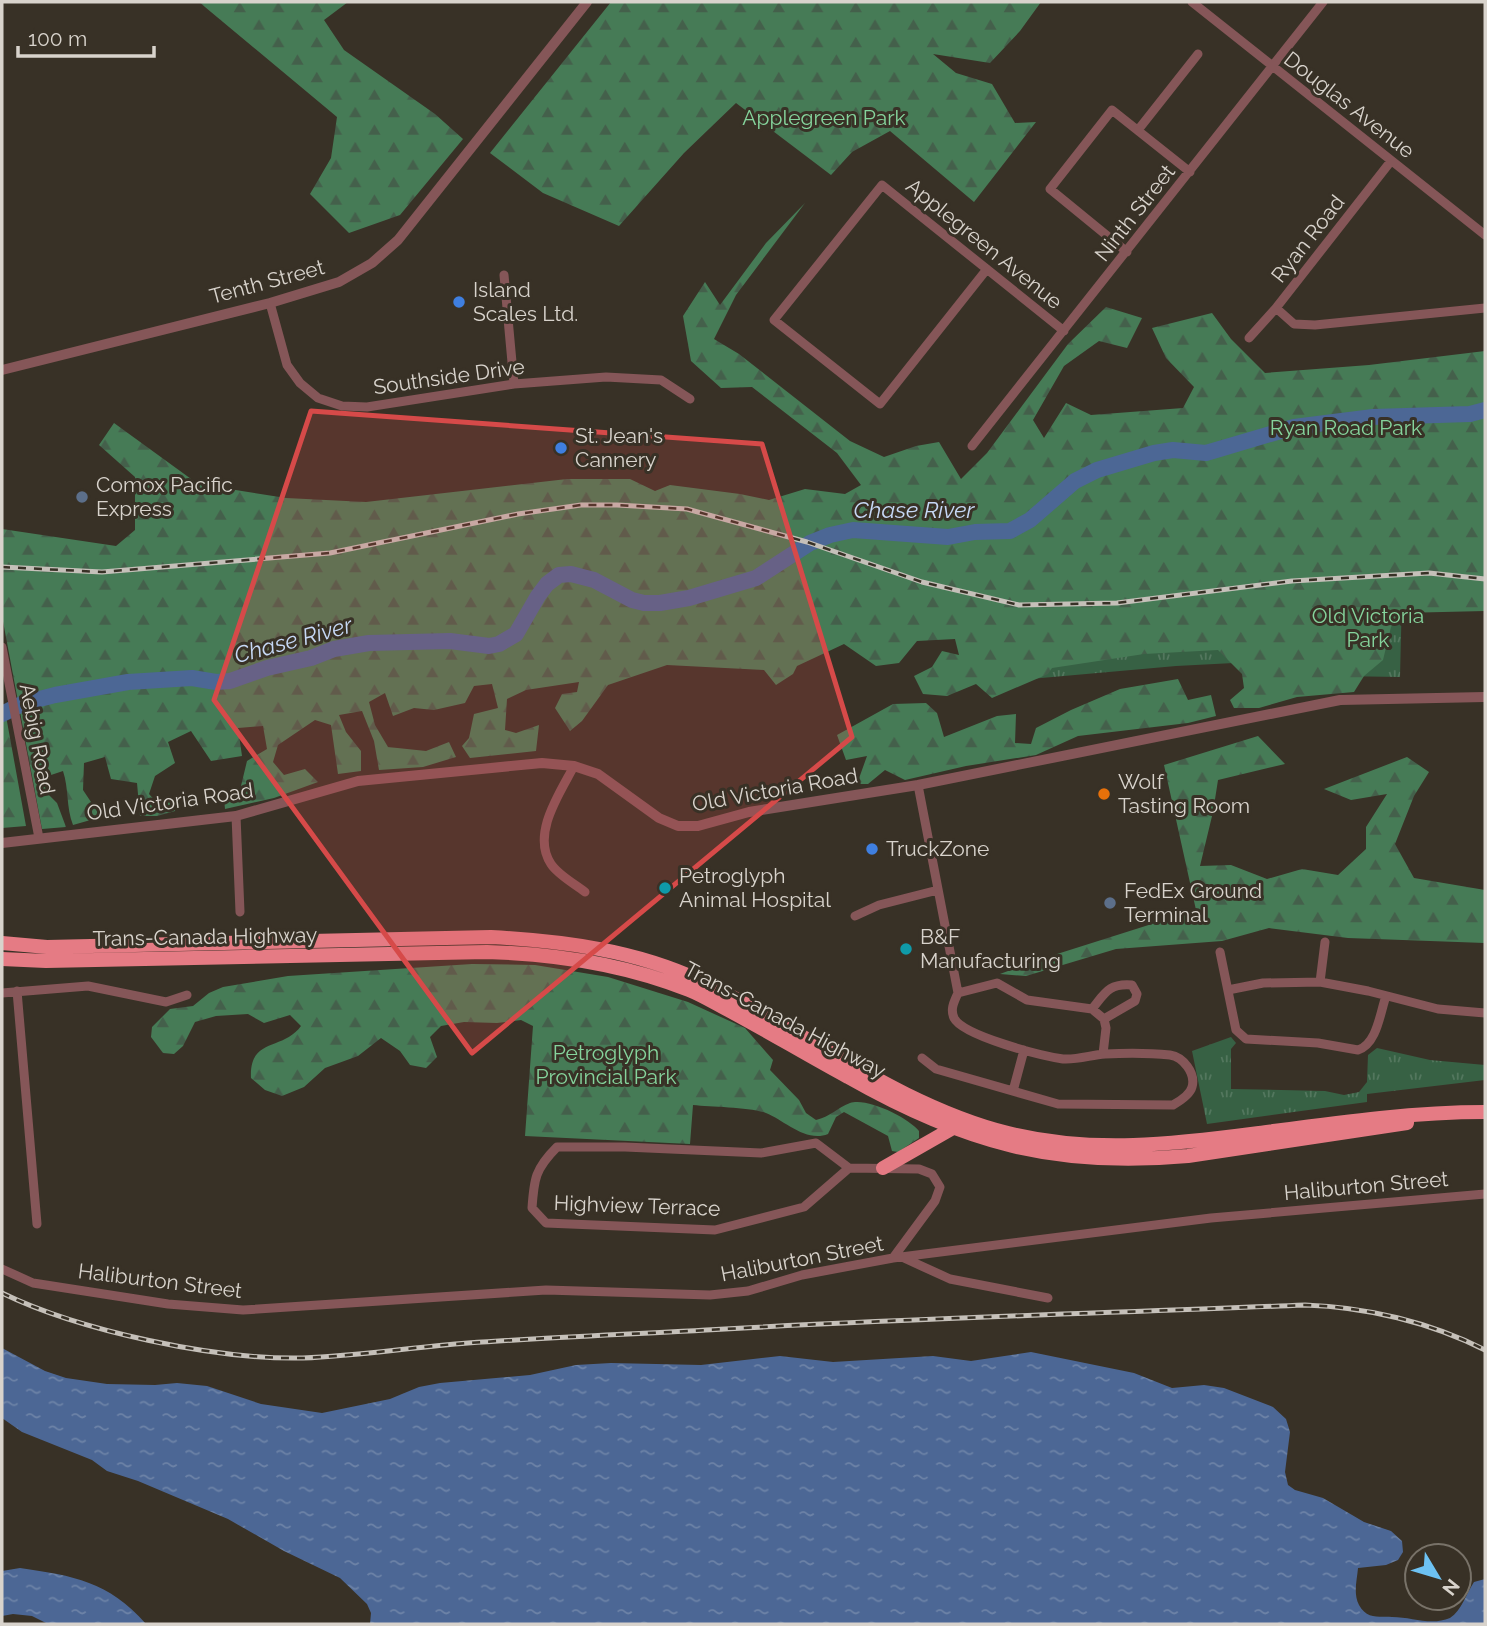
<svg xmlns="http://www.w3.org/2000/svg" width="1487" height="1626" font-family="Raleway,sans-serif">
  <style>
    .grass { fill: url(#grass-tufts) }
    .forest { fill: url(#forest-firs) }
    .water { fill: url(#water-ripples) }
    .lines { fill: none; stroke-linecap: round; stroke-linejoin: round }
    .river { stroke: #4c6795; stroke-width: 16 }
    .minor { stroke: #855658; stroke-width: 9 }
    .tertiary { stroke: #855658; stroke-width: 10 }
    .trunk { stroke: #e57b84; stroke-width: 14 }
    .rail-casing { stroke: #c5c0b9; stroke-width: 5 }
    .rail { stroke: #383126; stroke-width: 2.5; stroke-dasharray: 8; stroke-linecap: butt }
    .marked { fill: #d64a49; fill-opacity: 0.2; stroke: #d64a49; stroke-width: 5; stroke-linejoin: round }
    .shop-dot { fill: #3f7fe0; stroke: #383126; stroke-width: 2.5 }
    .service-dot { fill: #5c6f8a; stroke: #383126; stroke-width: 2.5 }
    .food-dot { fill: #e8710a; stroke: #383126; stroke-width: 2.5 }
    .culture-dot { fill: #0f9aa8; stroke: #383126; stroke-width: 2.5 }
    .labels { text-anchor: middle; stroke-width: 6; stroke-linejoin: round; paint-order: stroke }
    .street-label { font-size: 21px; fill: #d8d3cc; stroke: #383126 }
    .park-label { font-size: 21px; fill: #85d49c; stroke: #383126 }
    .poi-label { font-size: 21px; fill: #d8d3cc; stroke: #383126; text-anchor: start }
    .water-label { font-size: 23px; font-style: italic; fill: #c6d8f5; stroke: #383126 }
  </style>
  <defs>
    <pattern id="grass-tufts" width="24" height="20" patternUnits="userSpaceOnUse" patternTransform="scale(1.75)"><rect width="24" height="20" fill="#376144"/><path d="M3 7l-1-3M5 7V3M7 7l1-3M15 17l-1-3M17 17v-4M19 17l1-3" fill="none" stroke="#53775e"/></pattern>
    <pattern id="forest-firs" width="22" height="20" patternUnits="userSpaceOnUse" patternTransform="scale(1.75)"><rect width="22" height="20" fill="#467b56"/><path d="M5 1l3.5 6h-7zM16 11l3.5 6h-7z" fill="#44604b"/></pattern>
    <pattern id="water-ripples" width="26" height="14" patternUnits="userSpaceOnUse" patternTransform="scale(1.75)"><rect width="26" height="14" fill="#4c6795"/><path d="M2 4q2-2 4 0t4 0M15 11q2-2 4 0t4 0" fill="none" stroke="#6d83a7"/></pattern>
  </defs>
  <rect width="100%" height="100%" fill="#383126"/>
  <path class="grass" d="M1402,594l-2,83 -62,-1 13,-19 -175,9 -180,16 43,-54z
    M1231,1037l5,6 -5,6v40l94,2 19,4 15,-3 8,-10 1,-27 9,-7 53,12 55,5v15l-118,14v8l-160,22 -15,-73z"/>
  <path class="forest" d="M199,2h149l-24,18 20,30 91,64 28,25 -63,76 -51,18 -39,-39 21,-36 6,-41z
    M611,2h430l-21,29 -30,32 -57,-9 23,19 36,11 23,39 21,-1 -62,80 -84,-71 -38,21 -21,23 -95,-72 -52,50 -65,73 -76,-33 -53,-40z
    M805,203l-69,92 -22,44 25,15 111,87 34,16 32,-11 23,-4 22,37 26,-26 81,-109 38,-37 36,11 -15,30 -28,-7 -35,25 -31,54 11,18 22,-35 25,12 92,-7 11,-21 -28,-29 -14,-30 60,-15 19,26 34,34 104,-8 116,-14v260l-85,2 -9,14 -8,33 -19,16 -10,16 -57,5 -38,11h-25l-4,-8 14,-12 -2,-14 -24,-24 -74,4 -92,14 -4,6 -56,24 -16,-14 -29,12 -24,-2 -9,-18 18,-9 10,-16 17,4 -4,-16 -38,2 -18,22 -23,3 -32,-22 -47,22 -4,8 -17,11 -12,-15 -97,-5 -59,20 -26,36 -12,10 -15,-23 7,-14 15,-2 2,-10 -53,8 -19,9 -2,31 11,3 23,-8 -3,26 -66,7 -8,-12 7,-8 5,-24 24,-6 -6,-24 -18,2 -9,17 -31,7 -20,-2 -21,8 -8,-23 -16,9 6,23 13,22 38,4 23,-9 7,15 -33,10 -44,3 -5,-29 -12,-30 -23,4 7,17 15,19v20l-23,3 -7,-49 -16,-5 -37,25 -5,17 11,13 21,-6 13,13 -44,16 -49,11 -1,-11 23,-6 -6,-6 6,-25 20,-12 -4,-23 -25,2 4,28 -31,5 -20,-30 -23,11 7,21 -20,13 -6,18 9,10 19,-3 -2,10 -18,5h-17l-3,-33 -26,-4 -6,-22 -21,6 -1,27 18,27 -28,8c-7,-18 -4,-36 -10,-54l-21,7 5,15 10,10 9,24 -24,2 -40,-213v-87l114,17 19,-16v-53l-36,-32 15,-22 84,61 88,14 80,4 201,-23h63l25,12 15,-6 70,9 29,6 36,-11 40,5 16,-9 -24,-32 -85,-66 -31,1 -30,-27 -8,-45 22,-34 15,23 46,-62z
    M1178,679l10,21 23,-5 5,21 -28,7 -110,13 -42,19 -70,11 -61,14 -20,-10 -17,14h-11l10,-28 -21,4 -9,-25 56,-31 33,-1 11,10 7,24 53,-21 19,-2 -1,29 16,1 5,-16 35,-18 49,-21z
    M2,704l2,1 22,121 -24,2z
    M1258,736l27,28 -67,16 -5,32 -13,54 31,-1 36,14 35,-10 36,6 28,-26v-22l21,-33 -36,6 -27,-11 83,-32 22,15 -15,24 -19,48 19,34 71,12v53l-137,-5 -79,-10 -47,13 -106,8 -90,27 -26,-2 35,-13 161,-51 -32,-145z
    M472,964l63,1 73,12 80,25 57,26 28,32 -3,10 29,30 7,13 10,7c14,-3 21,-12 34,-17 17,-6 59,15 69,28v7l-21,14 -6,-1 -4,-15 -44,-24 -8,5 -8,17c-22,9 -44,-14 -62,-21 -17,-6 -54,-6 -73,-8l-3,39 -165,-8 8,-110 -12,-6 -24,3 -33,-1 -23,4 -11,11 7,20 -11,11 -16,-3 -10,-14 -19,-13 -23,18 -33,12 -21,19 -22,9 -17,-6 -14,-12c-2,-41 32,-27 50,-52l-11,-11 -26,8 -16,-9 -32,2 -21,6 -12,24 -9,8 -11,-1 -12,-16 1,-10 18,-18 23,-3 16,-13 14,-6 65,-11z"/>
  <path class="water" d="M2,1348l43,23 21,7 41,6 48,1 22,-2 30,3 54,18 61,9 68,-14 29,-12 21,-4 90,-8 46,-10 35,-2 90,2 79,-9 53,6 100,-6 38,5 60,-9 103,21 38,15 32,-3 20,3 49,19 13,12 4,13 -5,40 3,13 7,5 28,8 41,24 27,9 11,10 1,11 -5,8 -12,5 -28,3c-1,12 -5,26 1,37 8,15 21,11 33,12 20,0 39,9 58,1 12,-8 16,-24 24,-36l11,-3v45h-1115l1,-11 -4,-9 -27,-26 -56,-27 -56,-32 -90,-38 -31,-10 -15,-11 -70,-28 -20,-14z
    M20,1568c54,8 88,13 126,56h-98l-16,-8 -19,-2 -11,2v-45z"/>
  <g class="lines">
    <path class="river" d="M2,714l22,-11 31,-8 73,-13 64,-4 24,4 14,-1 37,-13 44,-10 23,-9 35,-6 81,-2 39,5 10,-2 17,-10 22,-38 9,-12 12,-9 12,-1 23,6 38,20 12,3h16l29,-5 67,-20 54,-35 20,-8 23,-5 95,7 27,-5 35,-1 20,-11 45,-39 22,-11 57,-17 19,-3 33,3 88,-26 79,-10 97,-3 15,-4"/>
    <path class="minor" d="M1192,2l293,233
      M1138,130l60,-76
      M1127,252l-77,-63 62,-79 78,62
      M987,269l-107,135 -106,-84 108,-135 182,146
      M504,275l10,109
      M270,303l17,62 13,18 18,15 24,8 25,1 147,-23 92,-7 55,3 29,19
      M1276,308l18,16 21,1 170,-17
      M1249,338l27,-30 115,-147
      M972,446l351,-444
      M2,647l37,191
      M574,766c-14,27 -43,68 -23,98 7,11 24,20 34,28
      M918,785l40,208c-4,9 -8,16 -4,25 9,18 88,38 109,41 15,1 28,-4 42,-5 20,-1 45,-1 65,1 13,2 26,18 22,32 -2,8 -12,14 -19,18l-115,-1 -122,-35 -14,-11
      M236,816l4,96
      M855,916l24,-11 59,-15
      M1220,952l16,78 10,9 72,4 40,7c19,-6 22,-37 28,-54
      M1320,982l5,-40
      M1228,990l35,-7 57,-1 48,9 70,18 47,4
      M17,991l20,233
      M2,993l86,-7 78,16 21,-7
      M958,993l39,-10 30,17 65,9 12,10 2,9 -3,26
      M1092,1009c13,-16 17,-26 40,-24l5,9 -2,7 -31,18
      M1013,1091l11,-41
      M849,1168l-45,39 -89,23 -169,-7 -14,-15c2,-29 3,-39 25,-61h68l136,6 55,-10 33,25 70,1 13,5 8,13 -5,14 -42,57
      M904,1258l46,21 98,19
      M2,1269l31,14 135,21 75,6 303,-20 164,5 38,-4 54,-16 91,-17 318,-40 274,-24"/>
    <path class="tertiary" d="M2,370l268,-67 69,-21 33,-19 26,-23 189,-238
      M2,843l234,-27 122,-35 184,-18 32,3 24,8 61,44 19,8h20l51,-14 169,-27 422,-85 145,-3"/>
    <path class="trunk" d="M2,943l45,4 444,-10c72,4 144,13 210,44 101,48 198,125 307,152 84,21 167,11 251,0 75,-10 151,-21 226,-21
      M2,959l44,2 441,-9c70,2 137,12 202,38 15,6 29,15 43,22 39,21 77,44 116,65 116,66 207,91 340,79l219,-33
      M883,1168l70,-40"/>
    <defs>
      <path id="rail" d="M2,567l100,5 228,-19 188,-39 63,-9h36l70,4 120,33 115,40 97,23 98,-2 175,-22 137,-8 56,6
        M2,1293c78,38 214,67 301,65 55,-2 110,-11 165,-15 85,-6 171,-9 257,-14 193,-11 387,-16 580,-24 61,2 125,17 180,45"/>
    </defs>
    <use href="#rail" class="rail-casing"/>
    <use href="#rail" class="rail"/>
  </g>
  <path class="marked" d="M311,411l451,33 90,293 -380,316 -258,-353z"/>
  <g class="shop-dot">
    <circle cx="459" cy="302" r="7"/>
    <circle cx="561" cy="448" r="7"/>
    <circle cx="872" cy="849" r="7"/>
  </g>
  <g class="service-dot">
    <circle cx="82" cy="497" r="7"/>
    <circle cx="1110" cy="903" r="7"/>
  </g>
  <circle class="food-dot" cx="1104" cy="794" r="7"/>
  <g class="culture-dot">
    <circle cx="665" cy="888" r="7"/>
    <circle cx="906" cy="949" r="7"/>
  </g>
  <g class="labels">
    <g class="street-label">
      <text transform="translate(1349 105) rotate(38)" y="7">Douglas Avenue</text>
      <text transform="translate(1135 213) rotate(-52)" y="7">Ninth Street</text>
      <text transform="translate(1308 239) rotate(-52)" y="7">Ryan Road</text>
      <text transform="translate(984 244) rotate(39)" y="7">Applegreen Avenue</text>
      <text transform="translate(267 282) rotate(-15)" y="7">Tenth Street</text>
      <text transform="translate(449 377) rotate(-8)" y="7">Southside Drive</text>
      <text transform="translate(37 739) rotate(79)" y="7">Aebig Road</text>
      <text transform="translate(775 790) rotate(-10)" y="7">Old Victoria Road</text>
      <text transform="translate(170 802) rotate(-8)" y="7">Old Victoria Road</text>
      <text transform="translate(205 937) rotate(-1)" y="7">Trans-Canada Highway</text>
      <text transform="translate(785 1020) rotate(28)" y="7">Trans-Canada Highway</text>
      <text transform="translate(1366 1186) rotate(-5)" y="7">Haliburton Street</text>
      <text transform="translate(637 1206) rotate(2)" y="7">Highview Terrace</text>
      <text transform="translate(802 1259) rotate(-11)" y="7">Haliburton Street</text>
      <text transform="translate(160 1281) rotate(7)" y="7">Haliburton Street</text>
    </g>
    <g class="park-label">
      <text x="824" y="125">Applegreen Park</text>
      <text x="1346" y="435">Ryan Road Park</text>
      <text x="1368" y="623">Old Victoria<tspan x="1368" dy="24">Park</tspan></text>
      <text x="606" y="1060">Petroglyph<tspan x="606" dy="24">Provincial Park</tspan></text>
    </g>
    <g class="poi-label">
      <text x="473" y="297">Island<tspan x="473" dy="24">Scales Ltd.</tspan></text>
      <text x="575" y="443">St. Jean's<tspan x="575" dy="24">Cannery</tspan></text>
      <text x="96" y="492">Comox Pacific<tspan x="96" dy="24">Express</tspan></text>
      <text x="1118" y="789">Wolf<tspan x="1118" dy="24">Tasting Room</tspan></text>
      <text x="886" y="856">TruckZone</text>
      <text x="679" y="883">Petroglyph<tspan x="679" dy="24">Animal Hospital</tspan></text>
      <text x="1124" y="898">FedEx Ground<tspan x="1124" dy="24">Terminal</tspan></text>
      <text x="920" y="944">B&amp;F<tspan x="920" dy="24">Manufacturing</tspan></text>
    </g>
    <g class="water-label">
      <text x="914" y="518">Chase River</text>
      <text transform="translate(293 640) rotate(-15)" y="8">Chase River</text>
    </g>
  </g>
  <rect width="1487" height="1626" fill="none" stroke="#d8d3cc" stroke-width="7"/>
  <g transform="translate(1438 1577) rotate(128)"><circle r="33" fill="#383126" stroke="#787268" stroke-width="2"/>
  <path d="M0-5L12 26L0 18L-12 26Z" fill="#6dc2f3"/>
  <text y="-10" font-size="19" font-weight="bold" text-anchor="middle" fill="#d8d3cc">N</text>
  </g>
  <path d="M18 46v10h136v-10" fill="none" stroke="#d8d3cc" stroke-width="3.5"/>
  <text x="28" y="46" font-size="21" fill="#d8d3cc" stroke="#383126" stroke-width="5" paint-order="stroke">100 m</text>
</svg>
